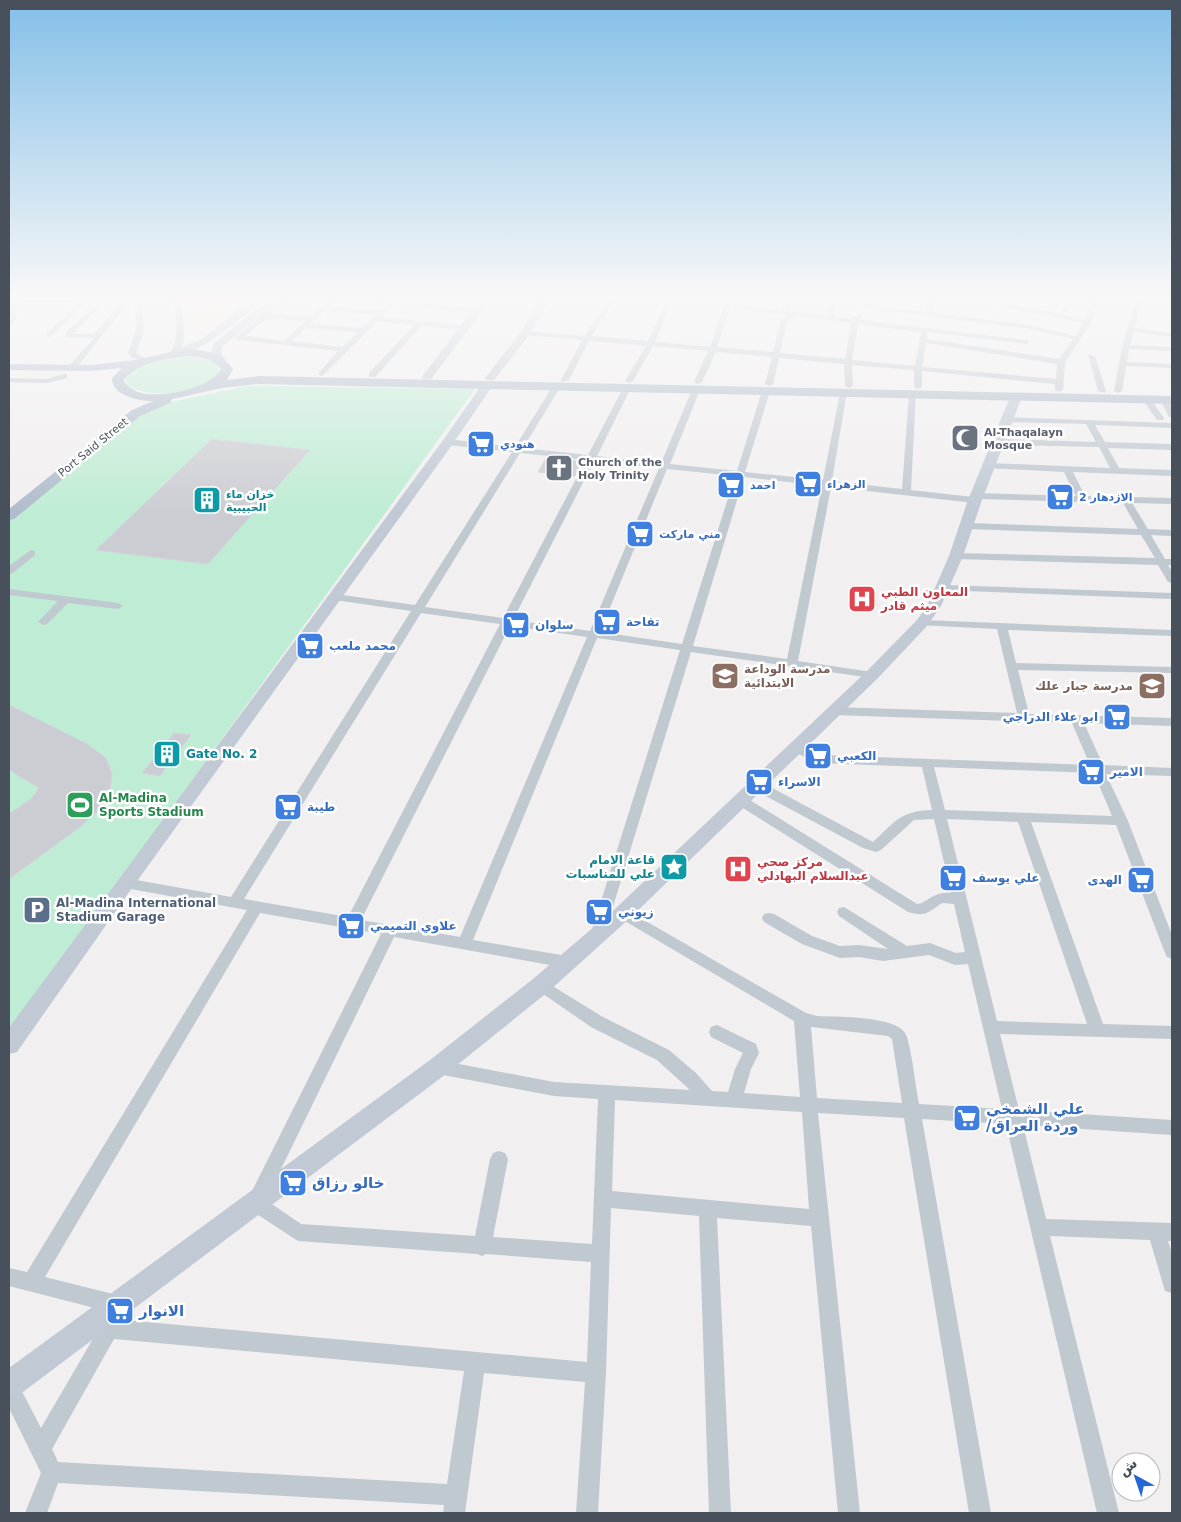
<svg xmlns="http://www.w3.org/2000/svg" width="1181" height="1522" font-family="'DejaVu Sans','Noto Sans Arabic',sans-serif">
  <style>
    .medical { fill: #f9e4e0 }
    .green { fill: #bfecd4 }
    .building { fill: #cccdd3; stroke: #d3d4da }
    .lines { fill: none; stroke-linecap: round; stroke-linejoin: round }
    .street { fill: #c0c8d0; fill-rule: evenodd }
    .secondary { fill: #c0c9d4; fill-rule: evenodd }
    .primary { fill: #b0bccc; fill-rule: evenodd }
    .labels { text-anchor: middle; stroke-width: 5; stroke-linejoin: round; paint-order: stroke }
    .far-worship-label { font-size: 11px; font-weight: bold; fill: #5b616d; stroke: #fff; text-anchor: start }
    .far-shop-label { font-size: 11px; font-weight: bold; fill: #366cbe; stroke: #fff; text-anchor: start }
    .far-street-label { font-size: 11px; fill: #48515b; stroke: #fff }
    .far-culture-label { font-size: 11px; font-weight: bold; fill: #0d838f; stroke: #fff; text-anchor: start }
    .health-label { font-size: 12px; font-weight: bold; fill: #be3a42; stroke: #fff; text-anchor: start }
    .shop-label { font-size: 12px; font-weight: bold; fill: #366cbe; stroke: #fff; text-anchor: start }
    .education-label { font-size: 12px; font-weight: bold; fill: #785e54; stroke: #fff; text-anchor: start }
    .culture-label { font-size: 12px; font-weight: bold; fill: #0d838f; stroke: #fff; text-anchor: start }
    .leisure-label { font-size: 12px; font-weight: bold; fill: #27864d; stroke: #fff; text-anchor: start }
    .service-label { font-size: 12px; font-weight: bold; fill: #4e5e75; stroke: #fff; text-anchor: start }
    .near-shop-label { font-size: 15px; font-weight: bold; fill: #366cbe; stroke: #fff; text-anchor: start }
  </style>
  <rect width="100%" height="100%" fill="#f1efef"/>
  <path class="medical" d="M180,300h59l-42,32 -11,-8z"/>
  <path class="green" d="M184,356c13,1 29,1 36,14 -10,25 -78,32 -95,12 2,-21 43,-24 59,-26z
    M247,386l228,3 -466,644v-517l109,-90 48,-23z"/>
  <path class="building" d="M212,439l98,11 -102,114 -112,-14z
    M546,458l35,3 -6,15 -37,-4z
    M9,705l78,39 19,14 6,16 -2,18 -11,18 -19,17 -71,52v-65l23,-16 7,-10 -30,-18z
    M174,733l17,2 -31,41 -18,-3z"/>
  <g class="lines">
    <path class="street" d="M19,300h159c7,19 10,38 -1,56h-6l-1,-2c9,-16 8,-33 3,-51h-31l2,27 -8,23 13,7 -4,2 -13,-4 -4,-5 8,-23 -1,-27h-7l-54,68h-6v-4l26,-29h-22l-6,-2v-4l30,-26 4,2 -2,1 -25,25h21l27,-31 -33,-1 -38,35 -4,-2 1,-2 33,-31h-54l-10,3 -2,6 3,6 -5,8h-3v-19l2,-3z
      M280,300h7l-15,14 38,3 18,-17h7l-6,6 52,5 7,-7 -24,-2 -3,-2h38l-2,2 80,7 4,2 -4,2 -84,-7 -11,11 82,9 4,2 -4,2 -43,-4 -46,51h-6v-4l45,-48 -36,-4 -56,55 -4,-2 20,-23 -99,-11 -4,-2 25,-21 -1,-4h5zM325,310l51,5 -14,13 -52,-4zM267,318l39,3 -22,20 -39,-5zM306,328l52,4 -16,15 -50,-6z
      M609,300h6l-23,36 56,5 19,-41h6l-18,42 55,5 16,-47h6l-1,4 51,7 4,-11h6l-3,11 39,5v-16h6l1,17 17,2 6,-6 4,2 -3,5 166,20h3v4l-101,-12v7l132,20 14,-20 -43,-10 -166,-21 -3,-2 3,-2 62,8v-12h6l2,13 96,12 45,11 9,-13 -113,-22h26l62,13 8,-14h6l-8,15 20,4 7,-19h6l-6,22 -27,40 -2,28 -4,2 -4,-2v-6l-133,-13v16l-4,2 -4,-2v-17l-62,-5 1,21 -4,2 -4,-2 -1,-22 -65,-6 -6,26 -4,2 -4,-2 7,-27 -56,-5 -14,30 -4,2 -4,-2 14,-31 -55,-5 -20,35 -4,2 -4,-2 21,-35 -57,-5 -20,39 -7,2 -1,-2 21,-40 -57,-5 -4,-2 4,-2 60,5zM730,308l58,7 -8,6 -7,31 -56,-5zM796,316l55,7 -6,36 -65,-6 7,-31zM858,324l63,8 -6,34 -63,-6zM926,343l131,21 -1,15 -134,-12z
      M1136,300h6l-7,28 37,5v4l-38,-5 -4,13 42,2v4l-43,-2 -2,13 45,2v4l-46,-2 -4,25 -4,2 -4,-2 8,-44z
      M1157,300h15v4l-14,-3z
      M1088,354l7,2 11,35 -1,2 -7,-2z
      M64,374h3v4l-20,5 -38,-1v-4l38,1z
      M554,384l7,2 -38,62 65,7 35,-67 4,-2 4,2 -34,68 64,7 31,-73 4,-2 4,2 -30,74 67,7 25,-80 4,-2 4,2 -25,81 78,8 17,-87 7,-2 -15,90 70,8 7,-95 7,-2 -5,98 62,7 1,-3 3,-1 99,3 -12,-24 -78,-4 -1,-2 4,-3 121,5 -11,-21 -101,-2 -4,-3 4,-3 98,3 -10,-18 -79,-2 -4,-3 1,-2 168,6v5l-77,-3 10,17 67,2v6l-64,-2 11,20 53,2v6l-99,-4 12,24 87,2v6l-40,-1 16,26 24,1v6l-21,-1 14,24h7v6h-4l4,7v11l-4,-1 -10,-17 -202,-6 -5,-3 5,-3 199,5 -14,-23 -174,-6 -5,-3 5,-3 171,6 -15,-26 -144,-4 -1,3 -3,1 -144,-16 -33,174 74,11 6,3 -6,3 -181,-26 -87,284 -2,4 -5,2 -5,-2 -2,-4 90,-286 -83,-12 -124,302 94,16 5,2 2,4 -2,4 -5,2 -173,-31 -128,263 35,24 174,12 15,-77 3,-6 6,-2 6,2 3,6 -15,78 99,7 6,-145 -44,-3 -116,-22 -6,-2 -2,-5 2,-5 6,-2 116,22 136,8 -33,-30 -66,-33 -55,-38 -3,-4 3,-4 5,-2 62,38 66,33 27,23 16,18 16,1 7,-23 8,-16 -32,-16 -2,-5 2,-5 6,-2 39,19 3,9 -8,16 -7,24 56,4 -6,-76 -176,-104 -2,-4 2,-4 5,-1 183,105 11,3c20,1 78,0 88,17 6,9 11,57 14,71l83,5 -34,-145 -13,1 -26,-10 -46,6 -24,-4 -19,1 -38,-14 -38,-22 -2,-4 2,-4 5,-1 5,1 38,22 28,10 19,-1 29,4 -49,-33 -2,-4 2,-4 5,-1 63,39 23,-3 26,10 9,-1 -11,-48 -12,-1c-15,10 -16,14 -34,9l-173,-109 -1,-3 1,-3h10l172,107c9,0 16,-13 34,-11l-17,-74 -20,1 -33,30 -5,2 -13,-4 -112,-60 -1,-3 1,-3h10l112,60c23,-21 27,-31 59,-32l-10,-43 -103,-4 -28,-12 -2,-3 2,-3h8l22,10 269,10 -18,-42 -238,-8 -6,-4 6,-4 183,6 -20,-84 -79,-4 -1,-2 1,-2 4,-1 250,10v6l-164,-6 8,33 156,4v6l-154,-3 11,44 143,4v8l-88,-3 19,42 69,3v8l-66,-2 22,47 44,114v24l-5,-2 -2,-4 -49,-128 -85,-3 72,202 69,2v13l-172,-5 19,76 153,10v15l-149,-10 23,94 126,4v18h-4l4,13v39l-7,-2 -15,-51 -100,-4 69,277h-22l-91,-389 -84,-5 69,394h-22l-65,-395 -86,-5 42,400h-22l-27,-287 -94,-8 14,295h-22l-10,-297 -88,-8 -5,165 -8,140h-22l9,-131 -101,-9 -19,140h-22l1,-8 -386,-22 -11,30h-22l16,-40 -32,-65v-31l7,3 25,48 53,-91 -9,-3 -3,-7 3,-7 7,-3 495,45 4,-100 -105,-8 -4,2 -5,-2 -179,-13 -49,-32 -3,-6 3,-6 132,-263 -121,-21 -215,364 80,20 3,7 -3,7 -7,3 -109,-28v-18l18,4 220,-362 -122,-22 -5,-1 -2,-4 2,-4 5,-1 106,19 180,-286 -76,-11 -5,-3 5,-3 80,11 97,-153 -64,-7 -4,-3 4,-3 67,8zM520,453l66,7 -83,158 -78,-11zM594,461l65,7 -69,163 -77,-11zM667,469l68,7 -53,168 -82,-12zM744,477l78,9 -35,173 -94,-13zM421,613l79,11 -152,293 -104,-18zM510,626l77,11 -127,300 -99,-17zM934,767l160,6 18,43 -167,-6zM947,819l71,3 69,202 -90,-3zM811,1027l77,9 4,3 10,64 -85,-5zM615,1100l187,12 7,97 -197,-18zM114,1339l350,32 -17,113 -389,-22 -6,-13z
      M1143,397h6l15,21 -1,2h-6l-15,-21z
      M1161,398l7,2 4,8v9h-3l-9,-17z
      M31,550l4,1v4l-22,18 -4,1v-8z
      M943,585l229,8v6l-233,-9 -1,-2 1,-2z
      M9,589l109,14 5,3 -5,3 -50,-6 -21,21 -4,1 -5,-3 20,-21 -49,-6z"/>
    <path class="secondary" d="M251,300h11c-13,14 -71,60 -90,56l-1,-2 1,-2 31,-14z
      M269,300h11l-57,46 -2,7 4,7 -1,2h-8l-5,-9 3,-10z
      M481,300h10l-60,79h-8l-1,-2 1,-2z
      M541,300h10l-22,35 -35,45h-8l-1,-2 36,-46z
      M487,382l6,3 -41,60 -320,443 -115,164 -8,2v-26l435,-589 39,-56z
      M1016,394l6,3 -40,103 -19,56 -22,50 -14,20 -49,52 -248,240 -81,73 -103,83 -427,321 -10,4v-31l421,-308 103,-81 83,-71 250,-236 51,-52 10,-14 22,-50 19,-56 42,-103z"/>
    <path class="primary" d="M191,349c18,2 31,5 42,20l-6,11 32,-4 913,20v8l-913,-20 -37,4 -50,11 -2,4 -30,13 -126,103 -5,1v-11l123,-99 21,-9c-14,0 -41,-5 -41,-23l10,-10 -31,3 -82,-1v-6l82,1 45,-5 38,-9zM191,356c13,2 22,3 30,13 -11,20 -59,29 -80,24 -7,-2 -12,-6 -17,-11v-3c18,-18 43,-21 67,-23z"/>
  </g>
  <linearGradient id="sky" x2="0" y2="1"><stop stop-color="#84bfe8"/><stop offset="0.58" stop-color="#f9f8f8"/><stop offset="1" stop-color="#f9f8f8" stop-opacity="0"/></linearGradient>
  <rect width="1181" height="513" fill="url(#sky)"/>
  <defs>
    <symbol id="mosque-square" viewBox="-11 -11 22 22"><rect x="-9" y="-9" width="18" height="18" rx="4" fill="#6b7280" stroke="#fff"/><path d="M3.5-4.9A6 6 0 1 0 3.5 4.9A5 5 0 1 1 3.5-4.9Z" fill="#fff"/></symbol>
    <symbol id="supermarket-square" viewBox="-11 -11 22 22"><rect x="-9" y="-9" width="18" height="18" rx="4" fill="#3f7fe0" stroke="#fff"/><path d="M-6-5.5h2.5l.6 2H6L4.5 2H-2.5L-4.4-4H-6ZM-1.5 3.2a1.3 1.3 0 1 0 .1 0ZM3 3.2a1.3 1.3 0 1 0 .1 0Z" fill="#fff"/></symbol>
    <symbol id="church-square" viewBox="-11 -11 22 22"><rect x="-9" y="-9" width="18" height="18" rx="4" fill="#6b7280" stroke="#fff"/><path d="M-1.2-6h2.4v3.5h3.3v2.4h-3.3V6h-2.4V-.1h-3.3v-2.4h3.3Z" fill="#fff"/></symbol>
    <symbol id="building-square" viewBox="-11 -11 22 22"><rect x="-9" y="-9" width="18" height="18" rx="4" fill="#0f9aa8" stroke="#fff"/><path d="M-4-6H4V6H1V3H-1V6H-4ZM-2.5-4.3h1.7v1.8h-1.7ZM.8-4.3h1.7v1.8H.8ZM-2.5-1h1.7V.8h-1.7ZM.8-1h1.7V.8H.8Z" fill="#fff"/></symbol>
    <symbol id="hospital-square" viewBox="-11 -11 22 22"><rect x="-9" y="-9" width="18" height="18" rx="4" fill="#e0444e" stroke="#fff"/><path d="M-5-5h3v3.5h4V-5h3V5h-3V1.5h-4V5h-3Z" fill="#fff"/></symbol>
    <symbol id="school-square" viewBox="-11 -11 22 22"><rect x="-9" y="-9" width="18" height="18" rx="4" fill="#8d6e63" stroke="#fff"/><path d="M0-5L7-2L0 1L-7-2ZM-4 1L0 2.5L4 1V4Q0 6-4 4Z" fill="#fff"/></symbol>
    <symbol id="stadium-square" viewBox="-11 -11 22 22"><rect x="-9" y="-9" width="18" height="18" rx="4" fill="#2e9e5b" stroke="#fff"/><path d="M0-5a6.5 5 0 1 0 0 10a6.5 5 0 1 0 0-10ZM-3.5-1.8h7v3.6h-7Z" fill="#fff"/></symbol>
    <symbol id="sight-square" viewBox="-11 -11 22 22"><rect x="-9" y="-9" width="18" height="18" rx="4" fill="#0f9aa8" stroke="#fff"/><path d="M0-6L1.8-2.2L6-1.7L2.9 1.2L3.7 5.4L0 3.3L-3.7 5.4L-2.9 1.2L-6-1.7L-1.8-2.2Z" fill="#fff"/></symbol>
    <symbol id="parking-square" viewBox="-11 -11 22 22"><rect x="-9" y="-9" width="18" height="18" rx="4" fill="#5c6f8a" stroke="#fff"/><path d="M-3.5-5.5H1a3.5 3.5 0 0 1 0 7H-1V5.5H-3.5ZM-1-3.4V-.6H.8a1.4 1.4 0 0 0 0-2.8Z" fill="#fff"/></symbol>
  </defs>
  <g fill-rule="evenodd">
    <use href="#mosque-square" x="949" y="422" width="32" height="32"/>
    <use href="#supermarket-square" x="465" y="428" width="32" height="32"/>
    <use href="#church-square" x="543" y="452" width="32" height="32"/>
    <use href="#supermarket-square" x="792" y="468" width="32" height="32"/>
    <use href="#supermarket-square" x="715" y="469" width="32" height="32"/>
    <use href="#supermarket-square" x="1044" y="481" width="32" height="32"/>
    <use href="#building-square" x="191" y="484" width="32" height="32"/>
    <use href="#supermarket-square" x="624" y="518" width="32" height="32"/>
    <use href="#hospital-square" x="846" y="583" width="32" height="32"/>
    <use href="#supermarket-square" x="591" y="606" width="32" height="32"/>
    <use href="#supermarket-square" x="500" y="609" width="32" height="32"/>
    <use href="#supermarket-square" x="294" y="630" width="32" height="32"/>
    <use href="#school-square" x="709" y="660" width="32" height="32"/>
    <use href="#school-square" x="1136" y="670" width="32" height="32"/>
    <use href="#supermarket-square" x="1101" y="701" width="32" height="32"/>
    <use href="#building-square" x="151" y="738" width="32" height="32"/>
    <use href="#supermarket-square" x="802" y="740" width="32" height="32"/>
    <use href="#supermarket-square" x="1075" y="756" width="32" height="32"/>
    <use href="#supermarket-square" x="743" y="766" width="32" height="32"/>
    <use href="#stadium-square" x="64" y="789" width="32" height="32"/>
    <use href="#supermarket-square" x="272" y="791" width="32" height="32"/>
    <use href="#sight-square" x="658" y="851" width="32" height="32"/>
    <use href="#hospital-square" x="722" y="853" width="32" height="32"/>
    <use href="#supermarket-square" x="937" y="862" width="32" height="32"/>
    <use href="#supermarket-square" x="1125" y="864" width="32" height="32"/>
    <use href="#parking-square" x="21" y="894" width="32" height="32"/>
    <use href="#supermarket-square" x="583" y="896" width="32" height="32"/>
    <use href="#supermarket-square" x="335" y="910" width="32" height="32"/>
    <use href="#supermarket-square" x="951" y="1102" width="32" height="32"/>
    <use href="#supermarket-square" x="277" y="1167" width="32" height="32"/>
    <use href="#supermarket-square" x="104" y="1295" width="32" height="32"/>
  </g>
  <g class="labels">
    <g class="far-worship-label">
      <text x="984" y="436">Al-Thaqalayn<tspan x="984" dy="13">Mosque</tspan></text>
      <text x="578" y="466">Church of the<tspan x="578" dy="13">Holy Trinity</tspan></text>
    </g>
    <g class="far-shop-label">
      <text x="500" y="448">هنودي</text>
      <text x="827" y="488">الزهراء</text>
      <text x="750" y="489">احمد</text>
      <text x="1079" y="501">الازدهار 2</text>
      <text x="659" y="538">مني ماركت</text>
    </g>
    <g class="far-street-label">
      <text transform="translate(93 447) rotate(-39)" y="4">Port Said Street</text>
    </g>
    <g class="far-culture-label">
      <text x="226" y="498">خزان ماء<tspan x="226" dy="13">الحبيبية</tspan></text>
    </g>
    <g class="health-label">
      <text x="881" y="596">المعاون الطبي<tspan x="881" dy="14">ميثم قادر</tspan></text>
      <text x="757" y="866">مركز صحي<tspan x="757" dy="14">عبدالسلام البهادلي</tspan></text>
    </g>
    <g class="shop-label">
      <text x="626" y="626">تفاحة</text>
      <text x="535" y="629">سلوان</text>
      <text x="329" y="650">محمد ملعب</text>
      <text x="1098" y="721" text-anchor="end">ابو علاء الدراجي</text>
      <text x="837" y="760">الكعبي</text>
      <text x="1110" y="776">الامير</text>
      <text x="778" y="786">الاسراء</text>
      <text x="307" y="811">طيبة</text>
      <text x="972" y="882">علي يوسف</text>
      <text x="1122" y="884" text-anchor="end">الهدى</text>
      <text x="618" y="916">زيوني</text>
      <text x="370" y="930">علاوي التميمي</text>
    </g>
    <g class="education-label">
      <text x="744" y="673">مدرسة الوداعة<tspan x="744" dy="14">الابتدائية</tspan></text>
      <text x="1133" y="690" text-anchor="end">مدرسة جبار علك</text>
    </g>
    <g class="culture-label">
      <text x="186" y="758">Gate No. 2</text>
      <text x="655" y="864" text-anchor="end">قاعة الامام<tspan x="655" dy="14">علي للمناسبات</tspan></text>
    </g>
    <g class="leisure-label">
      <text x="99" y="802">Al-Madina<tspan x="99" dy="14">Sports Stadium</tspan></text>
    </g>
    <g class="service-label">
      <text x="56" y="907">Al-Madina International<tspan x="56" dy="14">Stadium Garage</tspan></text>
    </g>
    <g class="near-shop-label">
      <text x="986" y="1114">علي الشمخي<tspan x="986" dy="17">/وردة العراق</tspan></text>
      <text x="312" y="1188">خالو رزاق</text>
      <text x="139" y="1316">الانوار</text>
    </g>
  </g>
  <rect width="1181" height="1522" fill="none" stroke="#48515b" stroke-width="20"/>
  <g transform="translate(1136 1477) rotate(320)"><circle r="24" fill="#ffffff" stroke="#b6b9bd"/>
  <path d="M0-4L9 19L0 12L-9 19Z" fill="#2466d6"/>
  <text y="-8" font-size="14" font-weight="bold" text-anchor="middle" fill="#48515b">ش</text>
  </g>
</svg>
